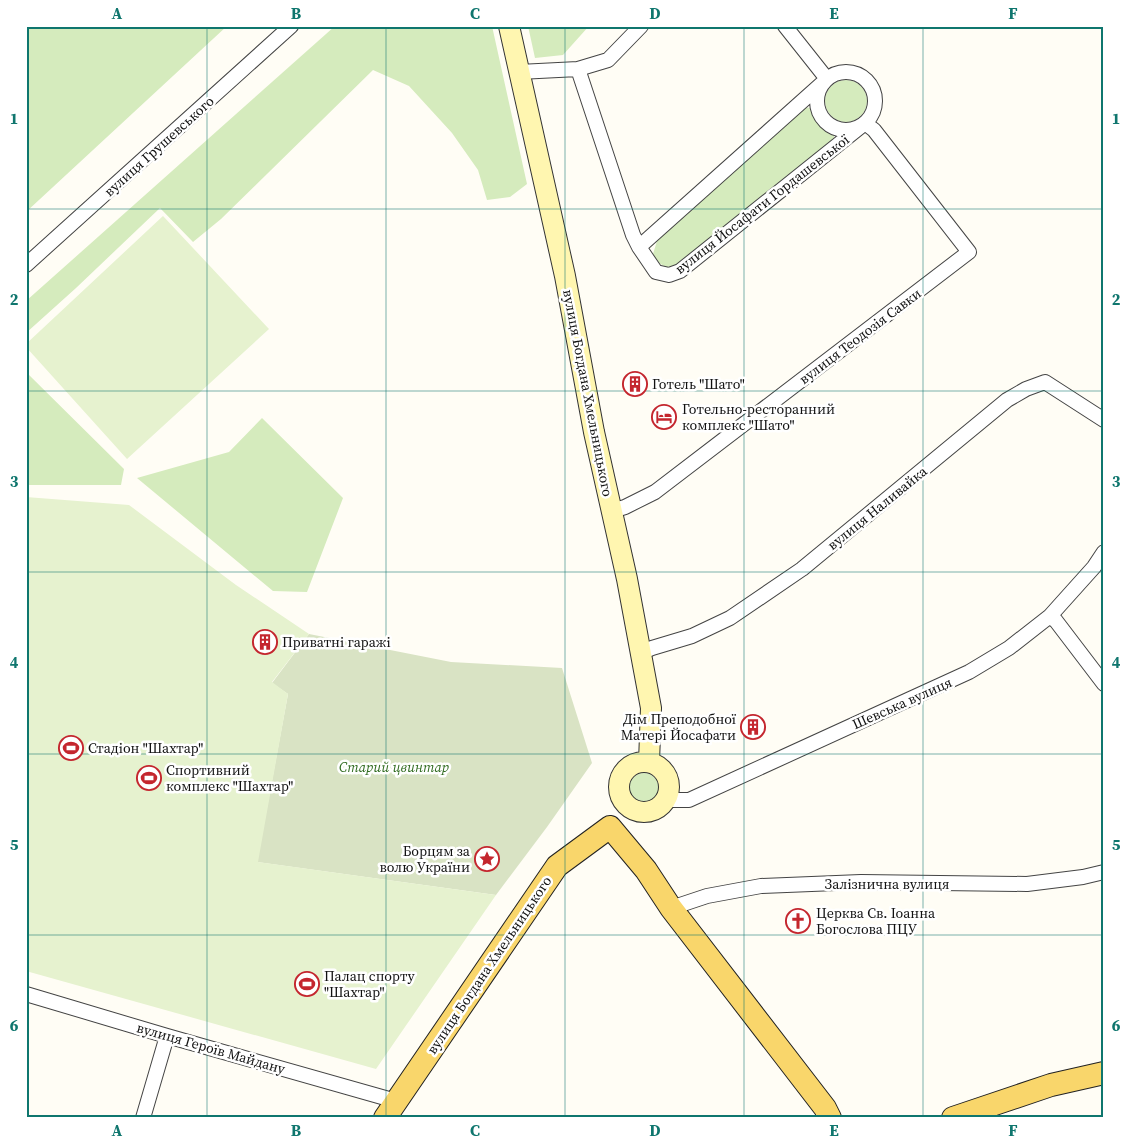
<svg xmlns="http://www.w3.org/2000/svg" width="1130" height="1144" font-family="'Source Serif 4',serif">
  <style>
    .green { fill: #d5ebbd }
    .cemetery { fill: #d9e3c4 }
    .pitch { fill: #e6f2cf }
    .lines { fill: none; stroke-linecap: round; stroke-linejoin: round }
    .street-casing { stroke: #444; stroke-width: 16 }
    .secondary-casing { stroke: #333; stroke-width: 22 }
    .primary-casing { stroke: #222; stroke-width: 24 }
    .street { stroke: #fff; stroke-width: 14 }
    .secondary { stroke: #fff6b0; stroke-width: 20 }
    .primary { stroke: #f9d66b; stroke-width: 22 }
    .grid { fill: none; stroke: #0f766e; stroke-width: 1; stroke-opacity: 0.55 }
    .labels { text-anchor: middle; stroke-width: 5; stroke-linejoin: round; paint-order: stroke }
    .street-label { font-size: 14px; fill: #111; stroke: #fff }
    .poi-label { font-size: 14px; fill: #111; stroke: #fff; text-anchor: start }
    .park-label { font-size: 14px; font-style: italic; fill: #2f6b1f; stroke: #fff }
    .neatline { fill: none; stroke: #0f766e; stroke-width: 2 }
    .grid-label { font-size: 16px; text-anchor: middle; font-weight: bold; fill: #0f766e }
  </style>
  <rect width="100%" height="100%" fill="#fffdf5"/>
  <path class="green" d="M26,26h201l-201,186z
    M335,26h157l35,158 -17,13 -23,3 -9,-30 -26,-37 -43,-47 -36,-16 -152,149 -28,23 -33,-34 -84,80 -50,45v-32z
    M528,26h61l-26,29 -28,3z
    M825 101a21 21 0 1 1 42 0a21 21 0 1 1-42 0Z
    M803,107l8,1 9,13 14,13v8l-155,124 -13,1 -9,-5 -4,-8 4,-13z
    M26,372l98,97 -3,16h-95z
    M262,418l81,80 -36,94 -34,-1 -136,-113 92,-26z
    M629 788a15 15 0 1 1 30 0a15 15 0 1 1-30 0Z"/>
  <path class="cemetery" d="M309,634l142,28 111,6 30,95 -45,64 -51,68 -239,-33 31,-168 -16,-11z"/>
  <path class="pitch" d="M163,216l106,113 -142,130 -101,-112v-3z
    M26,497l103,8 107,80 73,49 -37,48 16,12 -30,168 238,33 -120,174 -350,-98z"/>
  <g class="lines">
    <defs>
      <path id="street" d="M578,69l55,166 6,12 17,25 13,3 11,-4 185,-148 9,7 95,122 -314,240 -30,15 -13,4
        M519,72l59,-3 30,-9 33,-34
        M817 101a29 29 0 1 1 58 0a29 29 0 1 1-58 0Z
        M639,247l188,-168 -42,-53
        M26,265l265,-239
        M1050,616l6,5 48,63
        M640,653l12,-5 40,-12 38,-18 72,-49 205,-169 19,-11 19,-7 59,38
        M666,800h23l280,-128 40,-24 41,-32 44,-49 10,-15
        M671,908l36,-12 54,-10 100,-4 166,2 56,-7 21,-5
        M26,994l141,42 229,65
        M143,1118l24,-82"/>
      <path id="secondary" d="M509,26l56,250 29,156 33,147 24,129 -2,54
        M619 787a25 25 0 1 1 50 0a25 25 0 1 1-50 0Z"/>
      <path id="primary" d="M385,1118l172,-252 53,-39 36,43 25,38 154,200 5,10
        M953,1118l98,-33 53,-12"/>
    </defs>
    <use href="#street" class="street-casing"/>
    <use href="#secondary" class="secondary-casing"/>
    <use href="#primary" class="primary-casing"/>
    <use href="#street" class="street"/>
    <use href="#secondary" class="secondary"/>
    <use href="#primary" class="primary"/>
  </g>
  <path class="grid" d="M207,26v1092M386,26v1092M565,26v1092M744,26v1092M923,26v1092M26,209h1078M26,391h1078M26,572h1078M26,754h1078M26,935h1078"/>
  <defs>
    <symbol id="building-ring" viewBox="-11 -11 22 22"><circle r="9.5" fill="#fff" stroke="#c4262e" stroke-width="1.5"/><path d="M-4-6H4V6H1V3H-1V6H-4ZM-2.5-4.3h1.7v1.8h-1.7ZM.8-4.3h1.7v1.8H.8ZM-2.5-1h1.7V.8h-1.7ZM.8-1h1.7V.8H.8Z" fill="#c4262e"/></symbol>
    <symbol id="hotel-ring" viewBox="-11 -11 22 22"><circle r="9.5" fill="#fff" stroke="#c4262e" stroke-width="1.5"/><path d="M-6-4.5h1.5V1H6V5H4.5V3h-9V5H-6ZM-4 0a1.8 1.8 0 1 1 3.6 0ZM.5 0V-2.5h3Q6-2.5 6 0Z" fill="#c4262e"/></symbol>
    <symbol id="stadium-ring" viewBox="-11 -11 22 22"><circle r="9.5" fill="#fff" stroke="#c4262e" stroke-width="1.5"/><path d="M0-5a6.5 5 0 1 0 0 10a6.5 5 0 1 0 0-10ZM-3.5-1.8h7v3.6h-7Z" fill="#c4262e"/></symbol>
    <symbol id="sight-ring" viewBox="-11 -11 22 22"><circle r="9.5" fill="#fff" stroke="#c4262e" stroke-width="1.5"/><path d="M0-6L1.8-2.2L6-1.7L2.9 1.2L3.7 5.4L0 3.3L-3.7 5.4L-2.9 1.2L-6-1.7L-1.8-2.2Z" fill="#c4262e"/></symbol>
    <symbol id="church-ring" viewBox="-11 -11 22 22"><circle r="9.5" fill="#fff" stroke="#c4262e" stroke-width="1.5"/><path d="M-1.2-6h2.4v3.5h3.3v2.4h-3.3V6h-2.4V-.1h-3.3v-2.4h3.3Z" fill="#c4262e"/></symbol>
  </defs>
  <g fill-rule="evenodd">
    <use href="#building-ring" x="621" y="370" width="28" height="28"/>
    <use href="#hotel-ring" x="650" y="403" width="28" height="28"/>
    <use href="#building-ring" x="251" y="628" width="28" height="28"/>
    <use href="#building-ring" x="739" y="713" width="28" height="28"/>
    <use href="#stadium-ring" x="57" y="734" width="28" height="28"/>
    <use href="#stadium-ring" x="135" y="764" width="28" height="28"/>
    <use href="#sight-ring" x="473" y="845" width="28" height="28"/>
    <use href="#church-ring" x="784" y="907" width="28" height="28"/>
    <use href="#stadium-ring" x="293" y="970" width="28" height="28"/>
  </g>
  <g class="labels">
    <g class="street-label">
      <text transform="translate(159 146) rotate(-42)" y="5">вулиця Грушевського</text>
      <text transform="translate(762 204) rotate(-38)" y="5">вулиця Йосафати Гордашевської</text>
      <text transform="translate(860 336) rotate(-37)" y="5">вулиця Теодозія Савки</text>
      <text transform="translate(588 393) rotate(79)" y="5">вулиця Богдана Хмельницького</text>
      <text transform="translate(877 508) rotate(-39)" y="5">вулиця Наливайка</text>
      <text transform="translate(902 703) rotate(-24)" y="5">Шевська вулиця</text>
      <text x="887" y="889">Залізнична вулиця</text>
      <text transform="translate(489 965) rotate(-56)" y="5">вулиця Богдана Хмельницького</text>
      <text transform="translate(211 1048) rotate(16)" y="5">вулиця Героїв Майдану</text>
    </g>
    <g class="poi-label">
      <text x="652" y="389">Готель "Шато"</text>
      <text x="682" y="414">Готельно-ресторанний<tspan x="682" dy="16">комплекс "Шато"</tspan></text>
      <text x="282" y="647">Приватні гаражі</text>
      <text x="736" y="724" text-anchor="end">Дім Преподобної<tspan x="736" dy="16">Матері Йосафати</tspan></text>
      <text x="88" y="753">Стадіон "Шахтар"</text>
      <text x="166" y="775">Спортивний<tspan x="166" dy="16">комплекс "Шахтар"</tspan></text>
      <text x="470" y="856" text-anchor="end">Борцям за<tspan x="470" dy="16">волю України</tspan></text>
      <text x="816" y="918">Церква Св. Іоанна<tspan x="816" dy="16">Богослова ПЦУ</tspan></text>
      <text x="324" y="981">Палац спорту<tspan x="324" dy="16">"Шахтар"</tspan></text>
    </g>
    <g class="park-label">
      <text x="394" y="772">Старий цвинтар</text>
    </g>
  </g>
  <rect width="1130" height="1144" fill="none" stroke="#ffffff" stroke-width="55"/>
  <rect x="28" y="28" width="1074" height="1088" class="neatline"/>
  <g class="grid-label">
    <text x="117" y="19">A</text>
    <text x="296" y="19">B</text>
    <text x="475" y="19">C</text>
    <text x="655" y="19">D</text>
    <text x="834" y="19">E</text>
    <text x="1013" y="19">F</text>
    <text x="14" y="124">1</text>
    <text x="1116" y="124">1</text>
    <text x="14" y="305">2</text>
    <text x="1116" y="305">2</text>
    <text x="14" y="487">3</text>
    <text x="1116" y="487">3</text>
    <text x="14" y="668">4</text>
    <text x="1116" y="668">4</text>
    <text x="14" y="850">5</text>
    <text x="1116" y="850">5</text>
    <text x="14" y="1031">6</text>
    <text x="1116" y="1031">6</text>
    <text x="117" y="1136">A</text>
    <text x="296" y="1136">B</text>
    <text x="475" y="1136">C</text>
    <text x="655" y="1136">D</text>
    <text x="834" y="1136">E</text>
    <text x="1013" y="1136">F</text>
  </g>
</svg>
